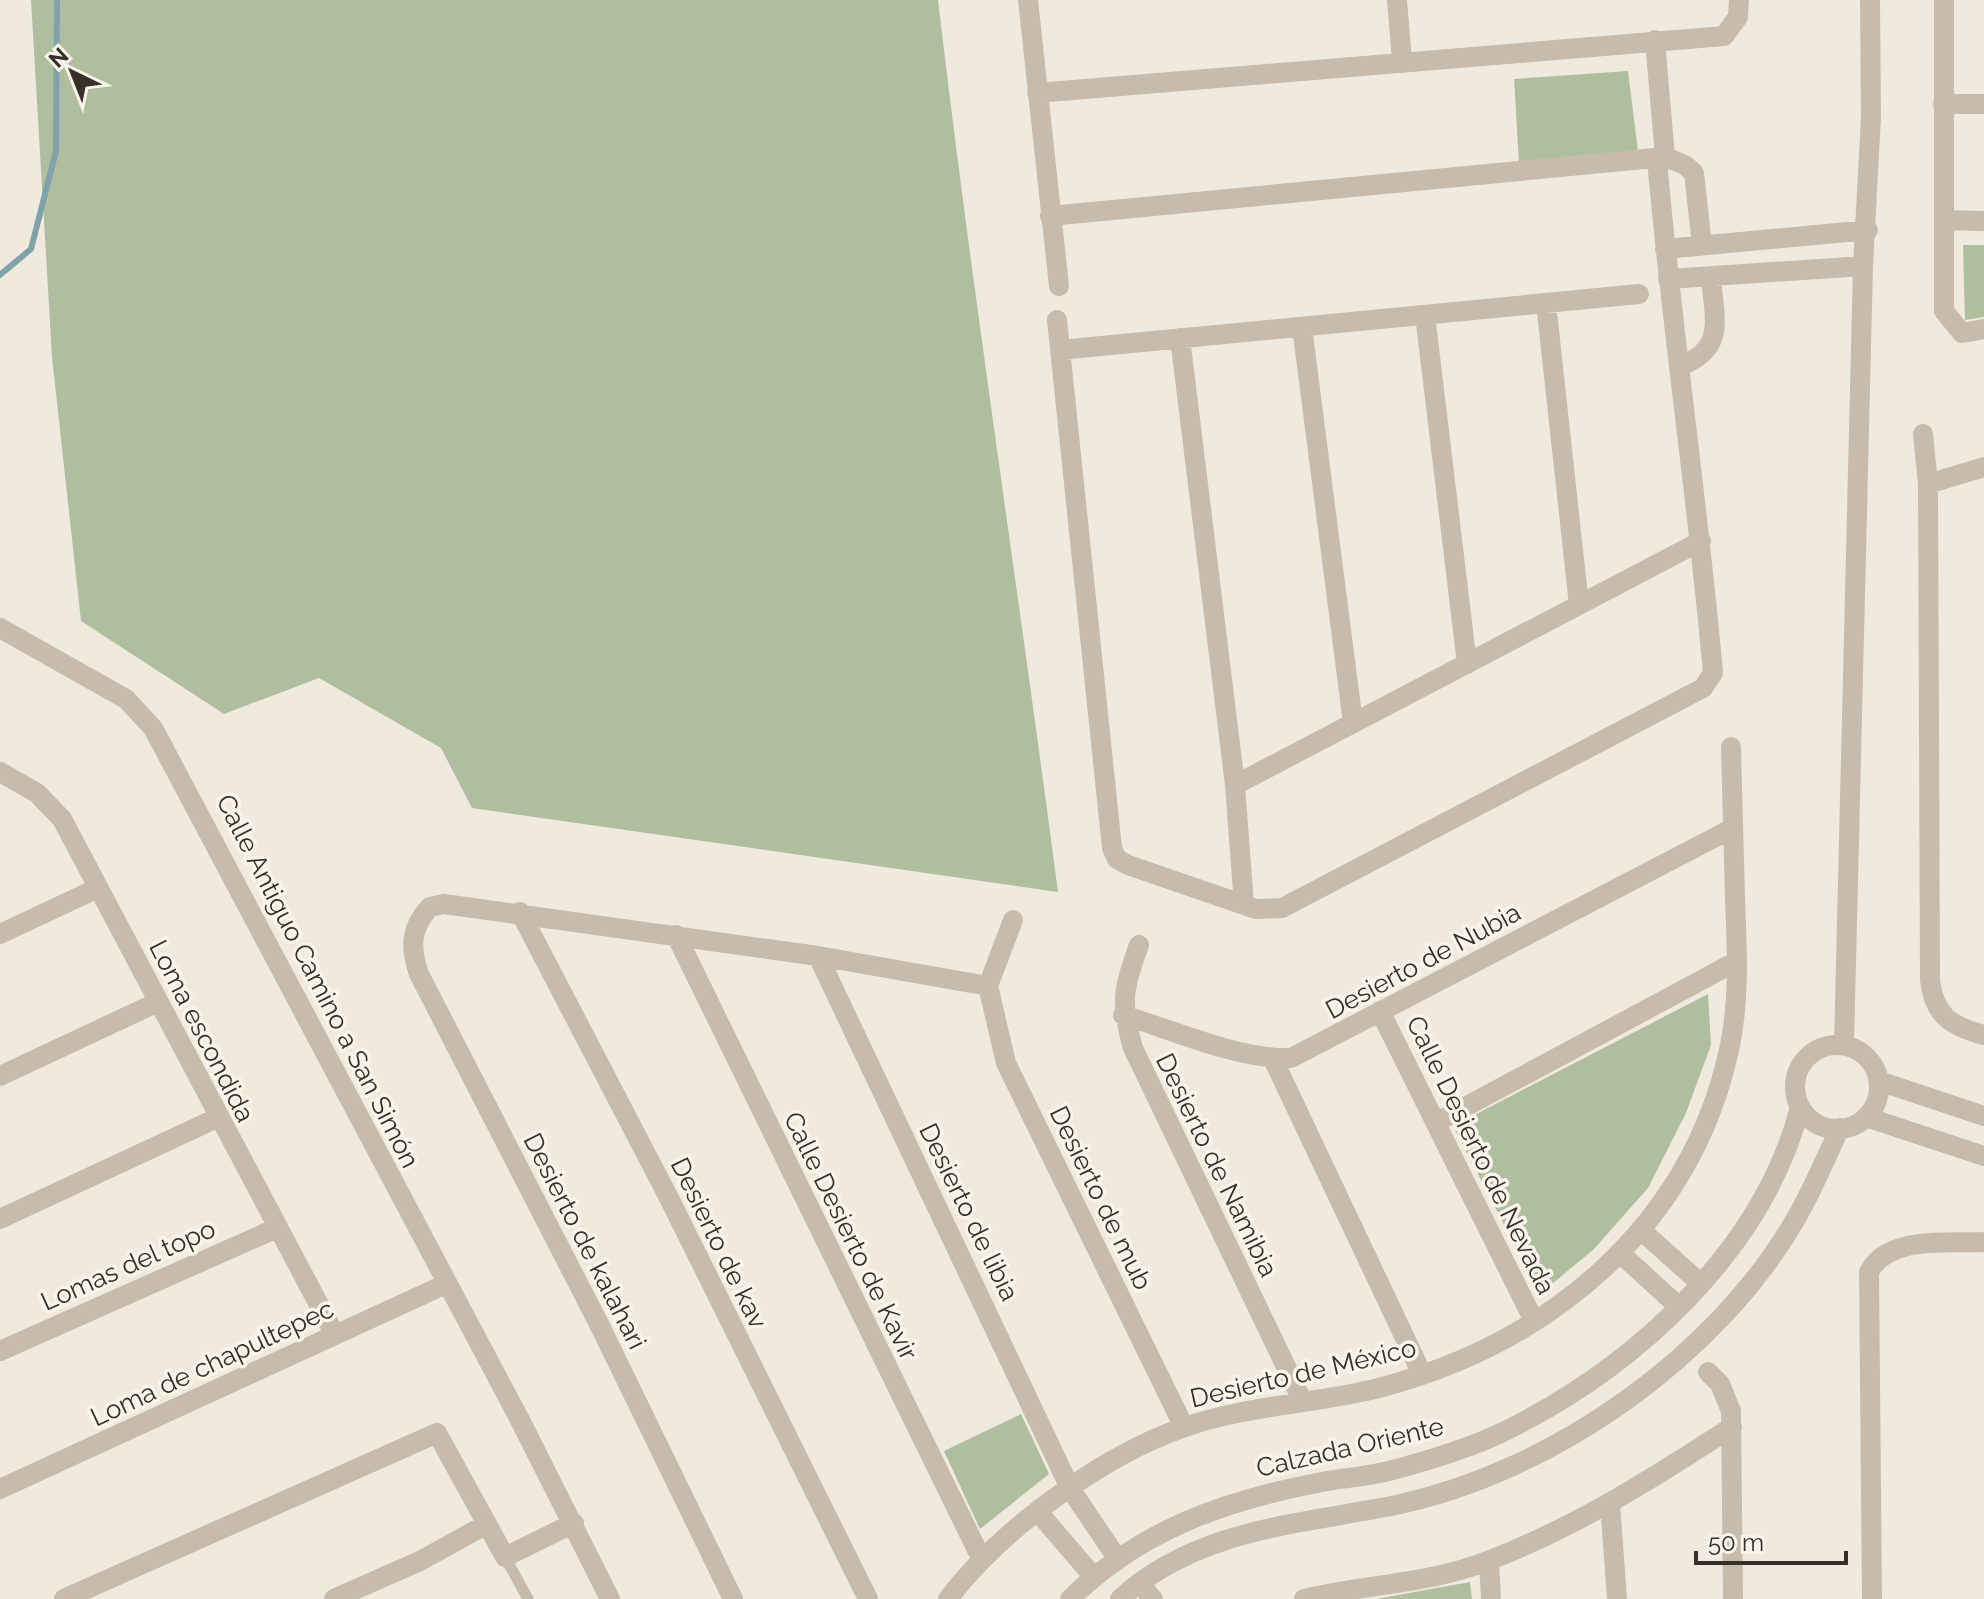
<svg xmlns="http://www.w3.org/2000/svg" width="1984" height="1599" font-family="Raleway,sans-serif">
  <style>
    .green { fill: #afbe9f }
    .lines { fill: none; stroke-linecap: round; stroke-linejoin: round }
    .stream { stroke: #80a3ab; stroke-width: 6 }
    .service { stroke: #c7bcab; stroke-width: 11 }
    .minor { stroke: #c7bcab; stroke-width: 20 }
    .tertiary { stroke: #c7bcab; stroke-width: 20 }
    .labels { text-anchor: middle; stroke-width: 7; stroke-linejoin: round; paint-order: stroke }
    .street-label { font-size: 26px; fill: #362f2a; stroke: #f8f4ea }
  </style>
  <rect width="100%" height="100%" fill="#f0eade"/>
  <path class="green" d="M31,0h907c35,298 81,594 120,892l-586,-84 -31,-60 -122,-70 -95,36 -143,-93 -29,-264z
    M1628,71l10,80 -119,11 -5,-83z
    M1963,245h21v72l-19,3z
    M1708,994l3,51 -25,68 -38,75 -54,61 -54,45 -87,-168z
    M1021,1414l28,60 -69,55 -36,-78z
    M1470,1582l2,17h-96z"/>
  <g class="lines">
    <path class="stream" d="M0,275l31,-26 25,-98 1,-151"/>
    <path class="service" d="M505,1557l23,42"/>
    <path class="minor" d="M1028,0l31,286
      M1397,0l5,61
      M1944,0v311l18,22 22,-4
      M1655,40l10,117
      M1037,93l687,-57 14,-19 1,-17
      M1943,104h41
      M1050,216l615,-59 20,8 9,8 8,72
      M1944,220l40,1
      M1665,249l203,-19
      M1668,279l195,-13
      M1546,303l33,302
      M1425,315l42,349
      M1057,320l55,528 5,11 11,6 128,44 26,-1 421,-220 10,-15c-15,-171 -41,-341 -56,-513
      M1302,327l51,396
      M1180,338l55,447 9,120
      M1060,350l579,-56
      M1680,366c47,-18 34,-47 31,-89
      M1923,434l5,50 2,496c4,35 20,46 54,55
      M1928,484l56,-17
      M0,628l126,71 27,29 368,694 89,177
      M0,772l37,21 25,26 273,516
      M1235,785l466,-244
      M520,912l149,286 199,401
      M1013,920l-25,66 18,77 178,364
      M0,934l98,-46
      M676,935l305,623
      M1139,945c-16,43 -19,58 -6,103l169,352
      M818,956l253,534 46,68
      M1380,1011l154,310
      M1123,1015c50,15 116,45 168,43l442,-230
      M1844,1045l19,-779 8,-149 -1,-117
      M1273,1059l149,315
      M0,1076l158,-74
      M1437,1122l300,-161
      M0,1219l217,-101
      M1642,1231l58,52
      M1621,1254l57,52
      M0,1351l277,-123
      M1708,1372l12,12 11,27 2,188
      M0,1489l446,-205
      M1610,1503l7,96
      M1038,1512l55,64
      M1489,1561l2,38
      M1139,1583l14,16
      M64,1599l373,-166 68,124 69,-34
      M334,1599l86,-38 67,-37
      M733,1599l-134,-275 -180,-350c-9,-26 -9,-46 11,-67l14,-3 374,52 170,30
      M948,1599c52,-69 155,-144 237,-172 63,-22 130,-23 194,-39 171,-45 311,-161 350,-338 11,-49 8,-102 6,-151 -1,-51 -3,-101 -4,-152
      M1304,1599c61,-15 127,-15 186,-39 86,-33 165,-83 242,-133
      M1872,1599l-3,-327c19,-37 79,-28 115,-30"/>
    <path class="tertiary" d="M1795 1087a42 42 0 1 1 84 0a42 42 0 1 1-84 0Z
      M1879,1081l105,35
      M1866,1117l118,39
      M1070,1599c69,-68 153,-98 247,-116 24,-5 49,-6 72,-12 38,-10 79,-22 114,-39 131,-64 260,-181 297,-325
      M1120,1599c76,-70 181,-75 276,-94 157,-33 323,-150 402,-290 16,-28 28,-58 42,-87"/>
  </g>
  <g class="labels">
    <g class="street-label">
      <text transform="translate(1423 961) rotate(-28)" y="9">Desierto de Nubia</text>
      <text transform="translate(318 981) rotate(63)" y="9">Calle Antiguo Camino a San Simón</text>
      <text transform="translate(202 1031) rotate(63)" y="9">Loma escondida</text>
      <text transform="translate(1481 1155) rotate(64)" y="9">Calle Desierto de Nevada</text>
      <text transform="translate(1217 1165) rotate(64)" y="9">Desierto de Namibia</text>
      <text transform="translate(1101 1198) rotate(64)" y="9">Desierto de mub</text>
      <text transform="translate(969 1212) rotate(64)" y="9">Desierto de libia</text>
      <text transform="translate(851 1236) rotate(64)" y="9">Calle Desierto de Kavir</text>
      <text transform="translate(585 1241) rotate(63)" y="9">Desierto de kalahari</text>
      <text transform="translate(719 1243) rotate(64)" y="9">Desierto de kav</text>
      <text transform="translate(128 1265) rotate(-24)" y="9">Lomas del topo</text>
      <text transform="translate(212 1363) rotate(-25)" y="9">Loma de chapultepec</text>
      <text transform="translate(1303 1373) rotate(-13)" y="9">Desierto de México</text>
      <text transform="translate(1350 1447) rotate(-13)" y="9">Calzada Oriente</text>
    </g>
  </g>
  <g transform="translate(72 72) rotate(317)" stroke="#f8f4ea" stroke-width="6" paint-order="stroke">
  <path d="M0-6L14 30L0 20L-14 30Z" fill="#362f2a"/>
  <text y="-12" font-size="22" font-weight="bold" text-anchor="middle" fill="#362f2a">N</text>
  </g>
  <path d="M1696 1551v12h150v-12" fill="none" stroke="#362f2a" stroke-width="4"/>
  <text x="1708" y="1551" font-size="24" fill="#362f2a" stroke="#f8f4ea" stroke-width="6" paint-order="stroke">50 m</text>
</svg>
